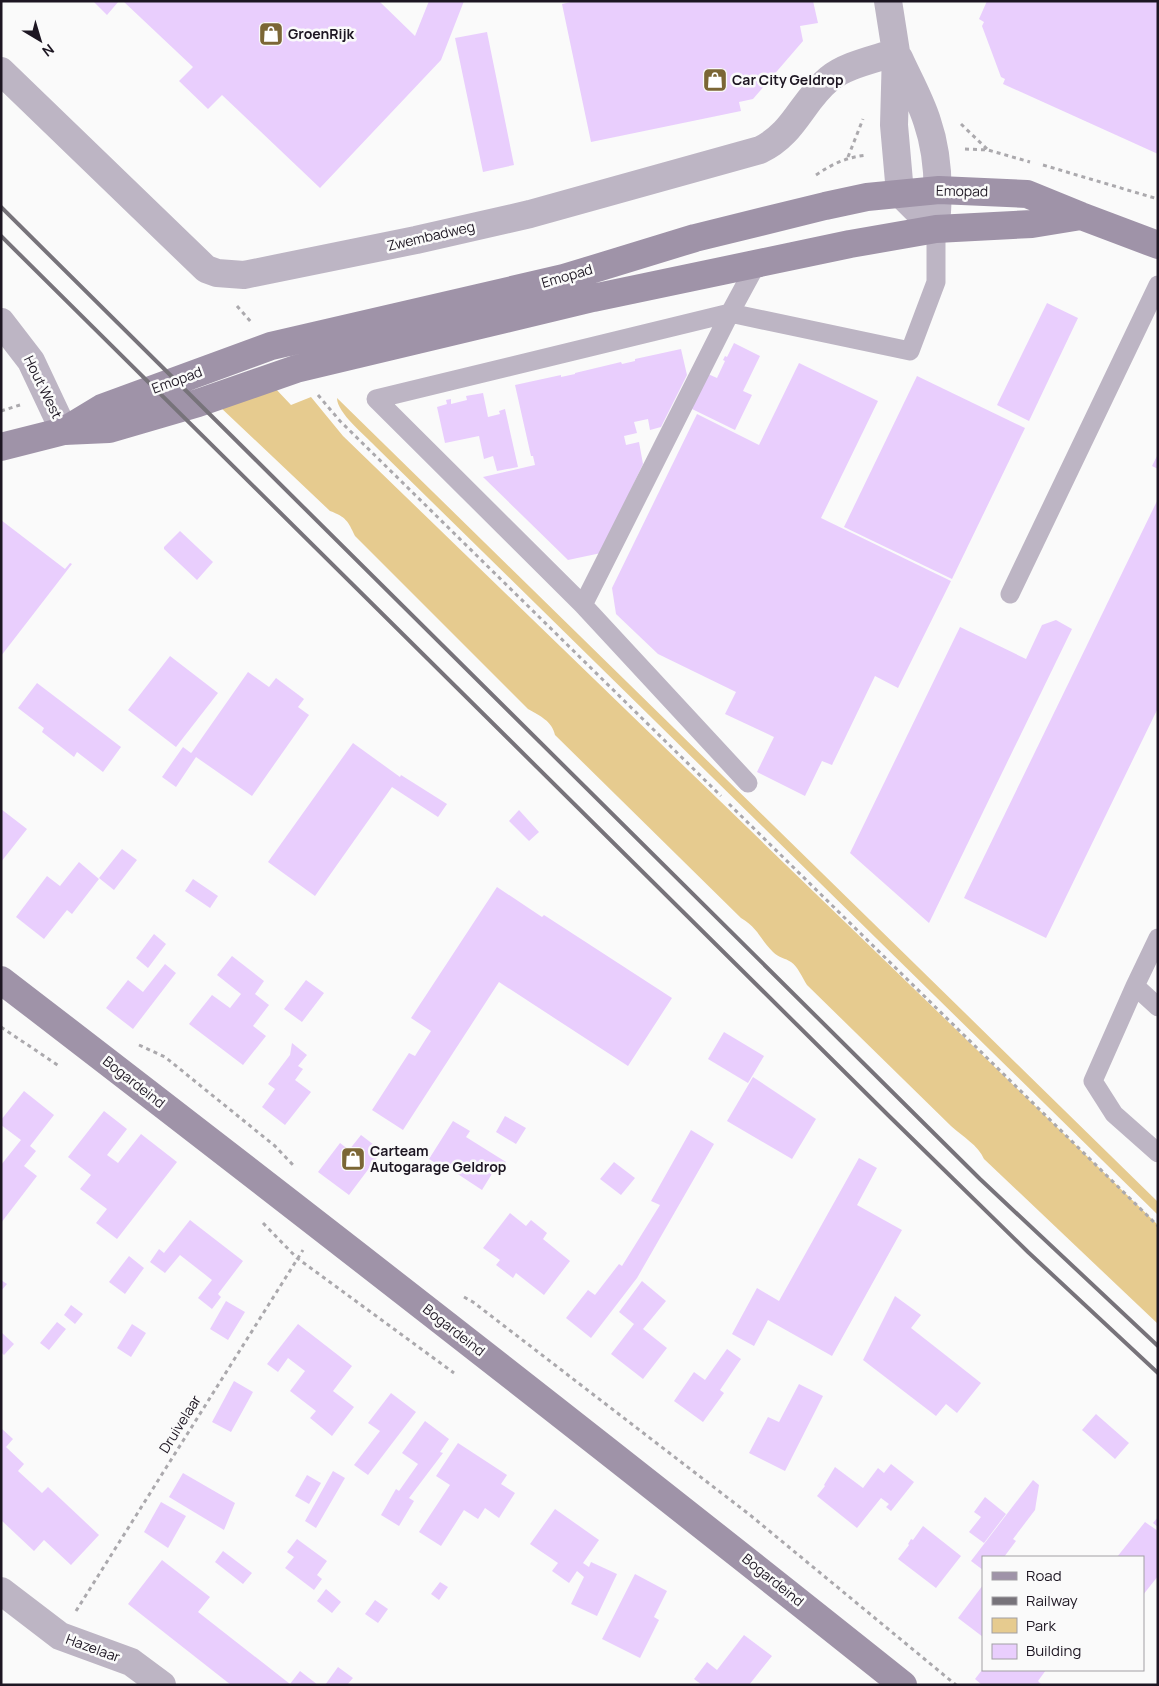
<svg xmlns="http://www.w3.org/2000/svg" width="1159" height="1686" font-family="Manrope,sans-serif">
  <style>
    .green { fill: #e6cb8f }
    .building { fill: #e9cefd }
    .lines { fill: none; stroke-linecap: round; stroke-linejoin: round }
    .path { stroke: #aba9ad; stroke-width: 3; stroke-dasharray: 4 4; stroke-linecap: butt }
    .lane { stroke: #bdb5c4; stroke-width: 19 }
    .street { stroke: #bdb5c4; stroke-width: 28 }
    .secondary { stroke: #9f93a8; stroke-width: 28 }
    .rail { stroke: #77737a; stroke-width: 4 }
    .labels { text-anchor: middle; stroke-width: 5; stroke-linejoin: round; paint-order: stroke }
    .poi-label { font-size: 14px; font-weight: bold; fill: #1d1622; stroke: #fafafa; text-anchor: start }
    .street-label { font-size: 14px; fill: #1d1622; stroke: #fafafa }
  </style>
  <rect width="100%" height="100%" fill="#fafafa"/>
  <path class="green" d="M274,387l17,18 20,-8 32,39 815,789v99l-174,-165c-6,-14 -21,-22 -33,-33l-144,-141c-5,-8 -9,-18 -16,-23 -6,-4 -12,-4 -18,-10 -13,-13 -15,-24 -32,-34l-186,-183c-3,-14 -15,-19 -27,-26l-173,-173c-7,-15 -9,-19 -25,-25l-111,-105z
    M337,398l821,804v13l-783,-769c-10,-11 -38,-33 -38,-48z"/>
  <path class="building" d="M93,1h26l-12,14z
    M123,1h256l36,35 14,-35h35l-23,59 -121,128 -98,-93 -14,14 -29,-28 14,-14z
    M575,1h238l5,22 -18,3 3,15 -50,58 -14,3 2,9 -150,31 -29,-138z
    M987,1h171v153l-155,-70 2,-5 -4,-2 -19,-51 2,-4 -5,-3z
    M487,32l27,133 -31,7 -28,-134z
    M1047,303l31,15 -49,103 -32,-16z
    M734,343l26,13 -17,35 9,4 -17,35 -43,-21 16,-35 9,4 8,-17 -2,-1 2,-4 2,1z
    M681,349l6,26 -26,52 -11,3 -2,-11 -14,3 3,11 -13,3 2,9 13,-3 4,22 -42,89 -33,7 -85,-83 52,-12 -2,-9h-2l-16,-71 46,-10v2l14,-3v-1l46,-11 1,2 13,-3v-2z
    M799,363l79,38 -57,117 130,63 -53,107 -23,-12 -43,89 -10,-4 -17,35 -48,-24 17,-35 -49,-23 11,-22 -78,-38 -42,-40 -4,-26 85,-174 62,31z
    M917,376l108,52 -73,151 -108,-52z
    M483,393l5,24 12,-3 -1,-3 6,-2 13,58 -21,4 -4,-15 -9,3 -5,-23 -34,7 -8,-36 10,-3 -1,-4 5,-1v5l16,-4 -1,-4z
    M1158,454v15l-6,-3z
    M1158,499v209l-112,230 -82,-40z
    M1,520l64,49 5,-6 2,1 -71,92z
    M180,531l33,31 -16,18 -33,-31v-2z
    M1056,620l16,9 -143,294 -79,-70 110,-226 66,32 16,-34z
    M170,656l48,37 -42,54 -48,-37z
    M248,672l21,15 7,-9 28,21 -6,8 11,8 -57,81 -56,-39 -20,30 -14,-10 21,-30 8,6 1,-1z
    M37,683l84,64 -18,25 -26,-20 -3,5 -32,-25 2,-4 -26,-20z
    M353,743l47,34 1,-2 46,29 -9,13 -46,-30 -77,109 -47,-34z
    M1,809l26,20 -26,33z
    M519,810l20,22 -10,9 -20,-20z
    M122,849l15,11 -23,30 -15,-12z
    M79,862l20,17 -27,35 -5,-4 -23,29 -28,-22 31,-41 13,10z
    M193,879l25,17 -8,12 -25,-17z
    M497,887l45,30 2,-2 128,83 -44,68 -129,-84 -96,148 -31,-20 37,-57 6,3 16,-25 -20,-13z
    M154,934l12,10 -18,24 -12,-10z
    M232,956l32,25 -9,13 14,11 -16,21 13,10 -23,29 -54,-41 23,-29 18,13 11,-14 -24,-19z
    M165,964l11,9 -43,56 -27,-21 22,-28 15,12z
    M306,980l18,13 -22,29 -18,-13z
    M724,1032l40,24 -16,27 -40,-24z
    M292,1043l15,12 -9,11 5,3 -8,11 16,12 -26,33 -23,-18 13,-18 -7,-5 22,-29z
    M753,1077l63,42 -24,40 -65,-38z
    M24,1091l30,24 -24,31 6,5 -12,15 13,10 -36,47v-58l20,-25 -20,-15v-5z
    M104,1111l23,18 -20,26 11,8 23,-29 36,28 -60,77 -21,-16 11,-14 -27,-20 11,-14 -23,-18z
    M505,1116l21,12 -10,16 -20,-12z
    M453,1121l17,10 -4,6 40,25 -3,5 -5,-3 -16,26 -35,-23 -2,2 -16,-10z
    M691,1130l23,14 -77,134 -46,60 -25,-20 22,-28 7,5 24,-31 3,2 38,-61 -9,-4z
    M361,1135l21,16 -33,44 -31,-23 22,-29 9,7z
    M859,1158l18,10 -20,37 45,25 -70,126 -64,-36 -14,26 -22,-12 25,-46 22,13z
    M614,1162l21,16 -14,17 -21,-16z
    M510,1213l16,13 5,-6 16,13 -4,6 27,22 -26,34 -28,-22 -3,5 -17,-13 4,-5 -17,-12z
    M190,1220l53,41 -25,33 3,3 -9,12 -14,-11 14,-18 -32,-25 -15,18 -15,-11 9,-13 5,4z
    M129,1256l15,12 -19,26 -16,-12z
    M1,1280l6,4 -6,7z
    M642,1281l24,20 -23,28 24,19 -24,31 -32,-25 23,-30 -15,-12z
    M895,1296l26,19 -10,13 70,55 -24,30 -11,-9 -10,12 -73,-56z
    M226,1301l19,11 -17,28 -18,-11z
    M71,1305l12,9 -8,10 -11,-9z
    M57,1322l9,7 -17,21 -9,-7z
    M132,1324l14,9 -15,24 -14,-9z
    M298,1324l54,42 -19,25 21,16 -22,29 -22,-18 6,-7 -26,-20 15,-20 -17,-13 -10,14 -11,-8z
    M1,1332l13,12 -10,11 -3,-3z
    M727,1349l14,10 -21,31 4,3 -21,29 -29,-21 20,-29 11,8z
    M234,1381l19,11 -22,40 -19,-10z
    M799,1384l24,12 -38,75 -36,-18 19,-36 11,5z
    M391,1393l25,19 -48,63 -14,-10 26,-34 -12,-8z
    M1096,1414l33,29 -14,16 -33,-29z
    M425,1421l24,18 -9,13 3,1 -34,45 5,3 -15,25 -18,-11 15,-26 3,2 19,-27 -16,-11z
    M1,1428l12,11 -7,8 18,17 -6,7 24,22 6,-6 51,48 -28,30 -27,-25 -10,11 -33,-31z
    M458,1443l49,32 -6,9 14,9 -16,25 -14,-10 -7,11 -14,-9 -23,36 -22,-14 31,-47 -14,-9z
    M891,1464l23,18 -23,29 -5,-4 3,-3 -8,-6 -24,30 -40,-32 8,-10 -1,-1 11,-18 28,21 15,-20 6,5z
    M333,1471l12,7 -29,50 -11,-7z
    M183,1473l52,30 -11,27 -55,-33z
    M307,1475l14,8 -12,21 -14,-8z
    M1033,1480l6,5 -4,25 -22,29 3,2 -12,16h-21v13l-12,-9z
    M985,1497l21,17 -22,29 -15,-11 12,-15 -7,-5z
    M161,1502l25,14 -18,32 -24,-16z
    M555,1509l44,31 -16,23 6,4 2,-5 26,12 -20,42 -26,-12 13,-27 -7,-6 -8,12 -17,-12 6,-8 -28,-19z
    M1158,1517v10l-5,-4z
    M1145,1522l13,9v45l-15,19v-38h-26z
    M923,1526l38,30 -25,32 -38,-29 11,-14 -1,-1 3,-5 2,1z
    M297,1539l30,22 -10,14 5,4 -8,11 -29,-22 9,-11 -7,-5z
    M223,1551l29,22 -9,11 -28,-22z
    M162,1560l48,37 -12,15 92,72 10,-13 18,14h-87l-103,-81z
    M635,1574l32,17 -13,26 5,3 -19,38 -38,-19z
    M440,1582l8,5 -9,13 -8,-6z
    M983,1585v52l-25,-19z
    M326,1589l15,13 -9,11 -15,-12z
    M375,1600l13,9 -10,14 -13,-9z
    M744,1635l28,21 -23,29h-47l-8,-6 13,-17 10,8z
    M338,1667l15,11 -6,7h-22z
    M982,1670h64l-8,11 4,4h-60l-7,-6z"/>
  <g class="lines">
    <path class="path" d="M961,124l26,25
      M965,149l23,1 42,12
      M848,157l15,-38
      M1043,165l115,34
      M816,175c16,-11 31,-18 51,-20
      M237,306l14,16
      M318,395l22,26 381,375
      M1,411l19,-6
      M729,804l429,422
      M1,1027l58,39
      M139,1045l26,12 110,89 18,19
      M263,1223l34,35 157,115
      M464,1297l9,5 277,213 206,170
      M76,1611l227,-361"/>
    <path class="lane" d="M1010,594l148,-309
      M583,605l-207,-206 354,-86 180,38 26,-69v-53
      M748,783l-165,-178 147,-292 26,-48
      M1158,938l-23,48 23,21
      M1135,986l-42,95 21,33 44,39"/>
    <path class="street" d="M888,1l8,51 -2,73 6,68 36,36
      M899,58c9,20 21,41 28,63 10,29 12,61 10,91
      M1,71l205,198 11,4 27,2 172,-35 114,-26 230,-64c35,-17 41,-48 69,-71 16,-14 47,-20 67,-27
      M1,322l30,39 33,70
      M1,1591l59,45 71,26 31,23"/>
    <path class="secondary" d="M64,431l38,-23 169,-62 293,-68 131,-40 130,-32 42,-9 72,-7 88,4 54,22 77,29
      M1,447l63,-16 45,-2 89,-26 98,-34 297,-71 257,-54 86,-15 96,-5 49,-8
      M1,980c303,233 604,467 902,705"/>
    <path class="rail" d="M1,207l979,972 178,167
      M1,236l887,879 140,137 130,121"/>
  </g>
  <defs>
    <symbol id="shop-square" viewBox="-11 -11 22 22"><rect x="-9" y="-9" width="18" height="18" rx="4" fill="#7b6635" stroke="#fafafa"/><path d="M-5-2.5h2.3a2.7 3.5 0 0 1 5.4 0H5L5.5 6h-11ZM-1.5-2.5h3a1.5 2.3 0 0 0-3 0Z" fill="#fff"/></symbol>
  </defs>
  <g fill-rule="evenodd">
    <use href="#shop-square" x="257" y="20" width="28" height="28"/>
    <use href="#shop-square" x="701" y="66" width="28" height="28"/>
    <use href="#shop-square" x="339" y="1145" width="28" height="28"/>
  </g>
  <g class="labels">
    <g class="poi-label">
      <text x="288" y="39">GroenRijk</text>
      <text x="732" y="85">Car City Geldrop</text>
      <text x="370" y="1156">Carteam<tspan x="370" dy="16">Autogarage Geldrop</tspan></text>
    </g>
    <g class="street-label">
      <text transform="translate(962 191) rotate(1)" y="5">Emopad</text>
      <text transform="translate(431 236) rotate(-13)" y="5">Zwembadweg</text>
      <text transform="translate(567 276) rotate(-16)" y="5">Emopad</text>
      <text transform="translate(177 380) rotate(-20)" y="5">Emopad</text>
      <text transform="translate(43 387) rotate(64)" y="5">Hout West</text>
      <text transform="translate(134 1082) rotate(38)" y="5">Bogardeind</text>
      <text transform="translate(454 1330) rotate(38)" y="5">Bogardeind</text>
      <text transform="translate(180 1424) rotate(-58)" y="5">Druivelaar</text>
      <text transform="translate(773 1580) rotate(39)" y="5">Bogardeind</text>
      <text transform="translate(93 1648) rotate(20)" y="5">Hazelaar</text>
    </g>
  </g>
  <rect width="1159" height="1686" fill="none" stroke="#1d1622" stroke-width="5"/>
  <rect x="982" y="1556" width="162" height="115" fill="#fafafa" stroke="#a29fa4"/>
  <rect x="992" y="1572" width="25" height="8" fill="#9f93a8" stroke="#a29fa4"/>
  <text x="1026" y="1581" font-size="15" fill="#1d1622">Road</text>
  <rect x="992" y="1597" width="25" height="8" fill="#77737a" stroke="#a29fa4"/>
  <text x="1026" y="1606" font-size="15" fill="#1d1622">Railway</text>
  <rect x="992" y="1618" width="25" height="15" fill="#e6cb8f" stroke="#a29fa4"/>
  <text x="1026" y="1631" font-size="15" fill="#1d1622">Park</text>
  <rect x="992" y="1644" width="25" height="15" fill="#e9cefd" stroke="#a29fa4"/>
  <text x="1026" y="1656" font-size="15" fill="#1d1622">Building</text>
  <g transform="translate(40 40) rotate(142)" stroke="#fafafa" stroke-width="4" paint-order="stroke">
  <path d="M0-4L9 19L0 12L-9 19Z" fill="#1d1622"/>
  <text y="-8" font-size="14" font-weight="bold" text-anchor="middle" fill="#1d1622">N</text>
  </g>
</svg>
